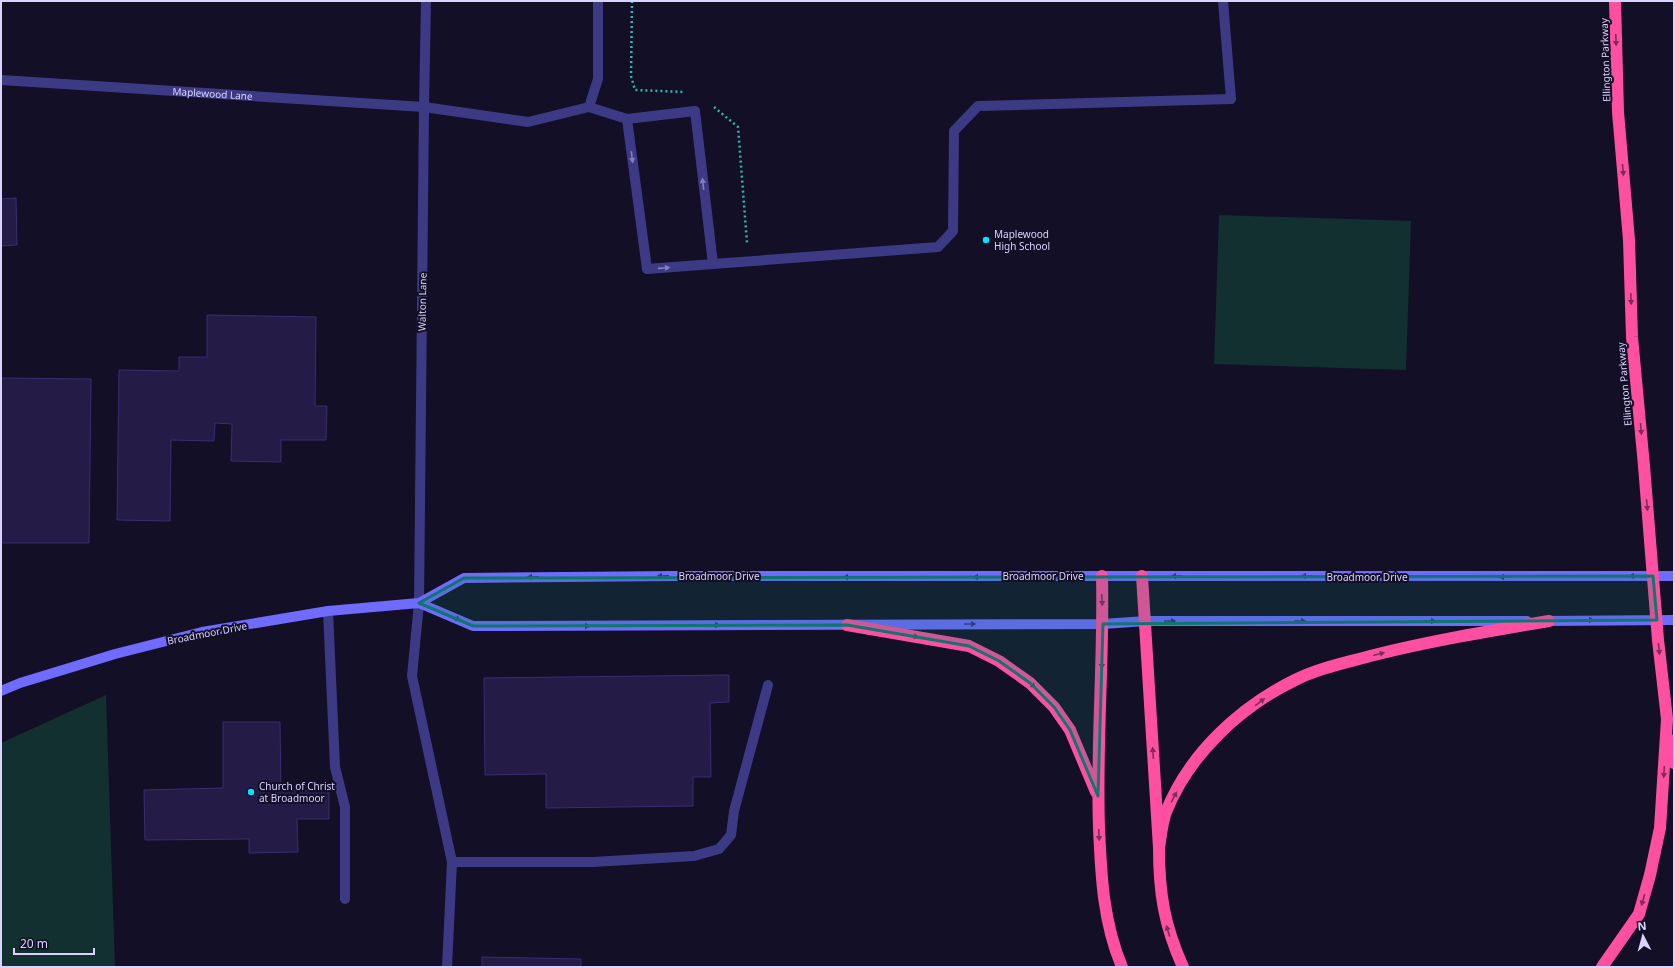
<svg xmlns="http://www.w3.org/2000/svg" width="1675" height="968" font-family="'Noto Sans',sans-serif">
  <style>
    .green { fill: #12302f }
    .building { fill: #241b47; stroke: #3b2d73 }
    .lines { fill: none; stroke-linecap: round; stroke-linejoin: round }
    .path { stroke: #2fb8b0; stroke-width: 2.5; stroke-dasharray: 2 3; stroke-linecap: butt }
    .service { stroke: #3d3a85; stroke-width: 10 }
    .minor { stroke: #3d3a85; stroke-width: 10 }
    .tertiary { stroke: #3d3a85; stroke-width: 10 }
    .secondary { stroke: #6f6bff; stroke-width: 10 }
    .motorway { stroke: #ff4fa3; stroke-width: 12 }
    .motorway-bridge { stroke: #ff4fa3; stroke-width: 12 }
    .oneway { fill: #7d2c5e }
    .oneway2 { fill: #837fbc }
    .oneway3 { fill: #38347d }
    .marked { fill: #0f766e; fill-opacity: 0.2; stroke: #0f766e; stroke-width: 3; stroke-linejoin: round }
    .poi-dot { fill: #00e5ff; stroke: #130f26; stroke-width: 1.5 }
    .labels { text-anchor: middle; stroke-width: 4; stroke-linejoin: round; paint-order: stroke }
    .street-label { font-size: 10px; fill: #d9d4ff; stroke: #130f26 }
    .poi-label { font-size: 10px; fill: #d9d4ff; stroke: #130f26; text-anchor: start }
  </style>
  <rect width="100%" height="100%" fill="#130f26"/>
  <path class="green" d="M1219,215l192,6 -5,149 -192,-6z
    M106,695l9,272h-114v-224z"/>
  <path class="building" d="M16,198l1,47 -16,1v-47z
    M207,315l109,2 -1,89h12l-1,34h-45v22l-50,-1 1,-37 -17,-1 -1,18 -43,-1 -1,81 -53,-1 2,-150 60,1v-14h28z
    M1,378l90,1 -2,164h-88z
    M729,675v27l-19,1 1,74h-18v29l-147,2v-34l-61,1 -1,-97z
    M223,722h57l1,68h48v29h-32l1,33 -49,1v-14l-104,1 -1,-50 79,-2z
    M482,957l99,2v8h-99z"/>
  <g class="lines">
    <path class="path" d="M632,1l-1,75 4,14 50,2
      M714,107l24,20 9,116"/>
    <path class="service" d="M424,107l104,15 61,-15 9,-28v-78
      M589,107l38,12 68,-8 18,153 -66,5 -20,-150
      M713,264l225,-17 15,-16 1,-100 24,-25 253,-7 -8,-98
      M419,603l-7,73 40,186 -5,105
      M328,611l7,156 10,40v92
      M452,862h141l101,-6 25,-7 12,-14 3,-24 34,-126"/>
    <path class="minor" d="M424,107l2,-106"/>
    <path class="tertiary" id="s1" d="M1,80l423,27 -5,496"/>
    <path class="secondary" d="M419,603l54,23 630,-2 43,-3h381
      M1543,621l131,-1
      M1,691l19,-8 95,-29 87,-22 126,-21 91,-8 45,-25 211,-2h999"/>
    <path class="motorway" d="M1615,1l3,111 11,128 3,97 12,129
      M1102,576c2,84 -6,168 -3,252 2,47 4,94 23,139
      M1142,576l17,272c0,45 5,77 24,119
      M847,625l122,21 30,15 31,22 24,24 16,23 26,62
      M1670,740l4,23
      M1159,848c2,-12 3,-26 7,-36 23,-58 74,-105 129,-132 24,-12 50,-17 75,-24 59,-15 119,-25 179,-35
      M1602,967l37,-53 11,-39 10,-47 7,-109"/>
    <path class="motorway-bridge" d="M1644,466l14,174 9,79"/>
  </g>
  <defs><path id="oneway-solid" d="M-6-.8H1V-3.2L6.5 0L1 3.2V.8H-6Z"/></defs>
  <g class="oneway">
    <use href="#oneway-solid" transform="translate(1616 40) rotate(88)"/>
    <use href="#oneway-solid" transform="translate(1623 170) rotate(85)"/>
    <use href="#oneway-solid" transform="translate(1631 299) rotate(88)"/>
    <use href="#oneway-solid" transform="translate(1641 429) rotate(85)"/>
    <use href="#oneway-solid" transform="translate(1647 505) rotate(85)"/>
    <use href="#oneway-solid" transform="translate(1102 600) rotate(88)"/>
    <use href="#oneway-solid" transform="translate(913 636) rotate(10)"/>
    <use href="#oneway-solid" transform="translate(1659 649) rotate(84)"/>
    <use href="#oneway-solid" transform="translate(1379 654) rotate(-14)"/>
    <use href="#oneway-solid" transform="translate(1102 663) rotate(92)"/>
    <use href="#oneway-solid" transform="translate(1031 684) rotate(41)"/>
    <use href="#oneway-solid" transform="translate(1260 702) rotate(-37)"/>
    <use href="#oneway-solid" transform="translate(1153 753) rotate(-94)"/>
    <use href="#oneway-solid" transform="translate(1664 772) rotate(93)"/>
    <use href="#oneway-solid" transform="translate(1174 797) rotate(-62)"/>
    <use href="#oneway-solid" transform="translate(1099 835) rotate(88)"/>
    <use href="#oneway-solid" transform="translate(1643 900) rotate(106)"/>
    <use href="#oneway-solid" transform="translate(1168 931) rotate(-107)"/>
  </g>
  <g class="oneway2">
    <use href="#oneway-solid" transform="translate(632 157) rotate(83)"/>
    <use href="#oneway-solid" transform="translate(703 184) rotate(-97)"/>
    <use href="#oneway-solid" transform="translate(664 268) rotate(-4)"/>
  </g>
  <g class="oneway3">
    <use href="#oneway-solid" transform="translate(663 576) rotate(179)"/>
    <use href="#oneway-solid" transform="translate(1177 576) rotate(-180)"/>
    <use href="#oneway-solid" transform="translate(1307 576) rotate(-180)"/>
    <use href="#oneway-solid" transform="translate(1635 576) rotate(180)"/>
    <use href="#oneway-solid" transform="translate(533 577) rotate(179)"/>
    <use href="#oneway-solid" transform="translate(849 577) rotate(180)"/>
    <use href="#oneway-solid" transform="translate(979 577) rotate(180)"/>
    <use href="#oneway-solid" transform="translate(1505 577) rotate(180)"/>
    <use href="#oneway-solid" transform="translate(455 618) rotate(23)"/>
    <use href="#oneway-solid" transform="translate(1588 620)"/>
    <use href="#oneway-solid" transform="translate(1170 621)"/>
    <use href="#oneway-solid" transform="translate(1300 621)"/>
    <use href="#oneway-solid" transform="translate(1430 621)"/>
    <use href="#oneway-solid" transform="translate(970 624)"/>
    <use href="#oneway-solid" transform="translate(714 625)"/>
    <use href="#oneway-solid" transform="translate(584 626)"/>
  </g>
  <path class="marked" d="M1653,576l4,44 -554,4 -5,172 -28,-66 -16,-23 -24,-24 -31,-22 -30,-15 -122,-21 -374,1 -54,-23 45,-25z"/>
  <g class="poi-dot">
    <circle cx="986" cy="240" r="4"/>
    <circle cx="251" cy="792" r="4"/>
  </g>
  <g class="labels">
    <g class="street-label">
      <text transform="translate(1605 60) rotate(-92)" y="4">Ellington Parkway</text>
      <text dy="4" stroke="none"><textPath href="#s1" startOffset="212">Maplewood Lane</textPath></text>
      <text transform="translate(422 302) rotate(-89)" y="4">Walton Lane</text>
      <text transform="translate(1624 384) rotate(-95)" y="4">Ellington Parkway</text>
      <text x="719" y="580">Broadmoor Drive</text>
      <text x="1043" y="580">Broadmoor Drive</text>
      <text x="1367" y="581">Broadmoor Drive</text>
      <text transform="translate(207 633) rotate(-11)" y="4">Broadmoor Drive</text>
    </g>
    <g class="poi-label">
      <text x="994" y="238">Maplewood<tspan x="994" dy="12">High School</tspan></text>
      <text x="259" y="790">Church of Christ<tspan x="259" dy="12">at Broadmoor</tspan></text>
    </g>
  </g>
  <rect width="1675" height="968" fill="none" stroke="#d9d4ff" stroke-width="4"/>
  <g transform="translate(1643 936) rotate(354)" stroke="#130f26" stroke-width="3" paint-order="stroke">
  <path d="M0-3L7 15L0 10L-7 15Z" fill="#d9d4ff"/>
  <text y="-6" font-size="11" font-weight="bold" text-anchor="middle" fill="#d9d4ff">N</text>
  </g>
  <path d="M14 948v6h80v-6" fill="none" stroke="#d9d4ff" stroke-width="2"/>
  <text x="20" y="948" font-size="12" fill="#d9d4ff" stroke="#130f26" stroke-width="3" paint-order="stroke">20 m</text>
</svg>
